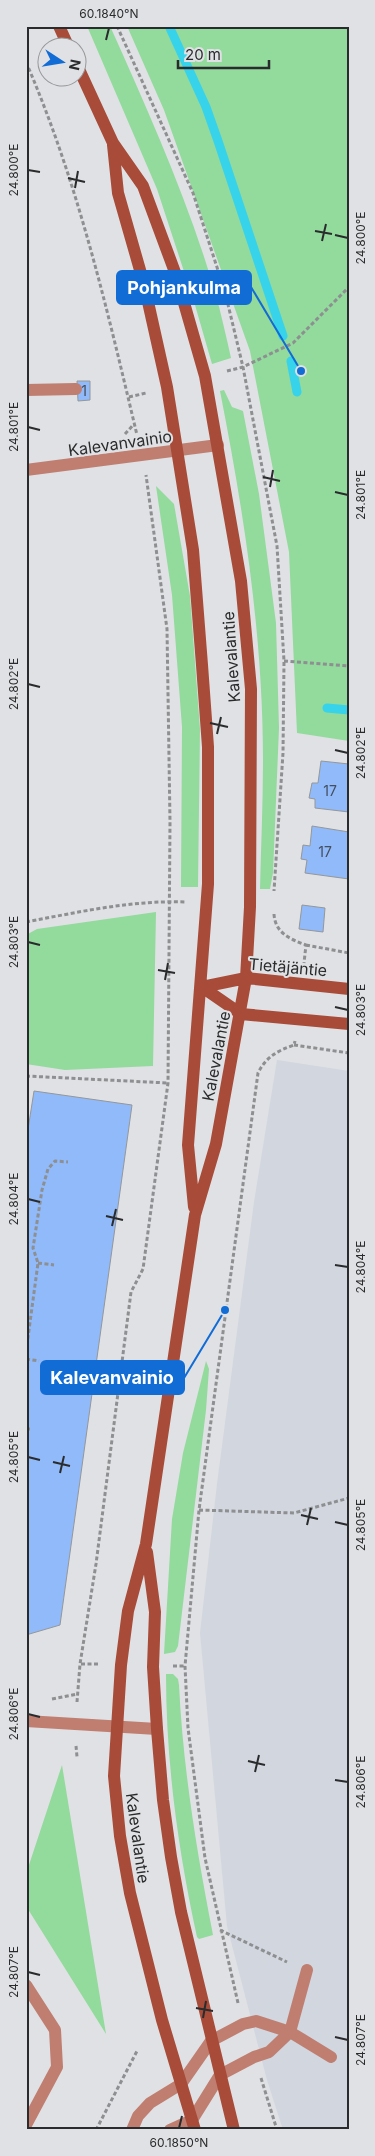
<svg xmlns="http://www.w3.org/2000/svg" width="375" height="2156" font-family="Inter,sans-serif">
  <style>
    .built { fill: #d1d6df }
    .green { fill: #93da9d }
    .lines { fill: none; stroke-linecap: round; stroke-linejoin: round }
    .stream { stroke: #37d3eb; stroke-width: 9 }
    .building { fill: #90baf9; stroke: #959799 }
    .path { stroke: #8e8f91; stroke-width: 3; stroke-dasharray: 4 2.5; stroke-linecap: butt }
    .lane { stroke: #bf7e70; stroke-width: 12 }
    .street { stroke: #bf7e70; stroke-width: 12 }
    .secondary { stroke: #a84b38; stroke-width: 12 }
    .ticks { fill: none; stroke: #2a2b2c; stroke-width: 2 }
    .labels { text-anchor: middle; stroke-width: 4; stroke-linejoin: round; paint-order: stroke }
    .number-label { font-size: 14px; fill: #444f5f }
    .street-label { font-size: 16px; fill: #2a2b2c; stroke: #e0e1e4 }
    .leader { fill: none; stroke: #116cd5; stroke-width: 2 }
    .callout-dot { fill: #116cd5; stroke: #e0e1e4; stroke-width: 2 }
    .callout { fill: #116cd5; stroke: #116cd5; stroke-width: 2 }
    .callout-label { font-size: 18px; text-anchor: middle; font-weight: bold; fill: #fff }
    .neatline { fill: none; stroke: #2a2b2c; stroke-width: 2 }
    .ticks-label { font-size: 12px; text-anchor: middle; fill: #2a2b2c }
  </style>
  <rect width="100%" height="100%" fill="#e0e1e4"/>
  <path class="built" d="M277,1060l72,11v1059h-66l-16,-50 -40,-154 -27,-293 17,-149 37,-282z"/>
  <path class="green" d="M87,26h23c39,87 78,174 105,266 6,21 11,44 16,66l-19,6 -17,-59 -38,-116z
    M127,26h222v715l-52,-8 -8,-181 -39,-201 -86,-241z
    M224,390l8,17 11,4 16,83 17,129 3,105 -6,145 -3,16h-10c1,-43 3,-86 3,-129 0,-124 -19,-247 -43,-369z
    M156,486l18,18 16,92 10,133 -2,158h-17l1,-160 -10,-132z
    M156,912l-3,154 -88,4 -39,-6v-129l11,-6z
    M206,1361l3,8 -3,41 -28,236 -3,6 -11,2 8,-135 11,-66z
    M166,1674h7l5,5 1,6c4,84 18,168 34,250l-14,4 -2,-2c-19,-87 -31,-175 -31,-263z
    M62,1765l44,269 -80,-128v-32z"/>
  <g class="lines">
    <path class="stream" d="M169,26l37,81 12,34 65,195
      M291,361l6,31
      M327,708l22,2"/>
  </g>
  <path class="building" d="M77,381h13v19l-12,1z
    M321,761l28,3v48l-34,-4v-9l-6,-1 3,-15h6z
    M312,826l37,6v47l-44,-6 2,-13 -6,-1 2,-14 7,1z
    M302,905l23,3 -2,24 -24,-3z
    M34,1091l98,14 -72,520 -34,10v-493z"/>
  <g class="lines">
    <path class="path" d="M117,26l76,167 32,99 18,75 34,179 7,115 -1,92 -9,138
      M26,62c52,120 81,247 111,373
      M227,371l16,-4 50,-24 56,-56
      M129,397l17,-4
      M125,434l9,-10
      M284,661l65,5
      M274,914c1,19 16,25 32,31l-2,18
      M26,922c53,-10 106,-22 160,-20
      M306,945l43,8
      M294,1045l55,8
      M26,1076l142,7
      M38,1263l16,2
      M26,1352l12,-89 -5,-15 9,-58 6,-21 7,-8 13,1
      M26,1359l13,2
      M26,1429h4
      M199,1510l95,3 55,-15
      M81,1664h18
      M173,1666h12
      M52,1699l26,-5
      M77,1702l3,-38 16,-100 35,-272 12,-23 25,-186 2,-261 -3,-193 -21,-154
      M76,1746l1,11
      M220,1930l67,32
      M238,2003l-33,-145 -17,-130 -3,-62 14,-156 59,-437c8,-16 19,-22 36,-28l1,-4
      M261,2078l16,52
      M96,2130l41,-79"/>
    <path class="lane" d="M26,390l50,-1
      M307,1970l-17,62 41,25
      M26,1985l29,45 2,37 -31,58
      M132,2130l6,-14 12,-13 31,-19 30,-43 32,-17 13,-3 34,11 -21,20 -15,5 -34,18 -28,45 -22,10"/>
    <path class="street" d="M26,470l192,-25
      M26,1721l131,8"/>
    <path class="secondary" d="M59,26l10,22
      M78,67l35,76 30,43 33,89 29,101 36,205 10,108 -1,218 -4,71 -30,166 -21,71 -49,329 -18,67 -7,54 -7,111 6,60 10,57 32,127 33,110
      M113,145l5,48 26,91 23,103 26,163 9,115 6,82v137l-20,261 6,62
      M202,987l39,27 108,10
      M202,987l44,-9 103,11
      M147,1552l8,60 -2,55 4,62 6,71 8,57 10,55 53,218"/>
  </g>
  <path class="ticks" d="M106,40l3,-12M28,170l12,2M68,178l17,4M75,188l3,-17M315,231l17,3M335,235l13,3M322,241l4,-17M28,427l12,3M263,477l17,4M270,487l3,-17M335,492l13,3M28,684l12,3M210,723l18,4M217,734l4,-17M335,750l13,3M28,942l12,3M158,970l17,3M165,980l3,-17M335,1007l13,3M28,1199l12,3M106,1216l17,4M112,1226l4,-17M335,1265l13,2M28,1457l12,3M53,1462l17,4M60,1473l4,-17M301,1515l17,4M335,1522l13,3M307,1525l4,-17M28,1714l12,3M248,1761l17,4M255,1772l4,-17M335,1780l13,2M28,1972l12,3M196,2008l17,3M203,2018l3,-17M335,2037l13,3M179,2128l3,-12"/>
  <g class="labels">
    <g class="number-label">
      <text x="84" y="396">1</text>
      <text x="330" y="796">17</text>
      <text x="325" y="857">17</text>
    </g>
    <g class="street-label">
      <text transform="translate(120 443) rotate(-8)" y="6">Kalevanvainio</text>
      <text transform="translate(231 657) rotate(-94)" y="6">Kalevalantie</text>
      <text transform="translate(288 967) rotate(5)" y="6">Tietäjäntie</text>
      <text transform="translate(216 1056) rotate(-79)" y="6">Kalevalantie</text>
      <text transform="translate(138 1838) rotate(82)" y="6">Kalevalantie</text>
    </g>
  </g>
  <path class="leader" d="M301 371L251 287M225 1310L184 1378"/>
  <g class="callout-dot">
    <circle cx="301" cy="371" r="5"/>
    <circle cx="225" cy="1310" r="5"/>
  </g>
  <g class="callout">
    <rect x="117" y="271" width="134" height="33" rx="5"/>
    <rect x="41" y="1361" width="143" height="33" rx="5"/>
  </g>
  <g class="callout-label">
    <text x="184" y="294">Pohjankulma</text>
    <text x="112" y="1384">Kalevanvainio</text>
  </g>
  <rect width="375" height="2156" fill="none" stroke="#e0e1e4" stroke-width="55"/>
  <g transform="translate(62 62) rotate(102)"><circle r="24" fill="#e0e1e4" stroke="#97989a"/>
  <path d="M0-4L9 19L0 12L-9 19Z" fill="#116cd5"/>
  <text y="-8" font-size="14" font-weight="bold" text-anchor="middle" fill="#2a2b2c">N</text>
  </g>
  <path d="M178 60v8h91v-8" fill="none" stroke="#2a2b2c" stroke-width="2.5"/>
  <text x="185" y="60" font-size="15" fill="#2a2b2c" stroke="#e0e1e4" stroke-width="4" paint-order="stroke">20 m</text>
  <rect x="28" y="28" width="320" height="2100" class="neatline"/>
  <g class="ticks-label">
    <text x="109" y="18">60.1840°N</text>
    <text transform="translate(14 170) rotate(-90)" y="4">24.800°E</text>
    <text transform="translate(361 238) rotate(-90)" y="4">24.800°E</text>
    <text transform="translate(14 427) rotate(-90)" y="4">24.801°E</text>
    <text transform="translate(361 495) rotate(-90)" y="4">24.801°E</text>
    <text transform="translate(14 684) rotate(-90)" y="4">24.802°E</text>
    <text transform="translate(361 753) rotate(-90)" y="4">24.802°E</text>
    <text transform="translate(14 942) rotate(-90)" y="4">24.803°E</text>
    <text transform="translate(361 1010) rotate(-90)" y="4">24.803°E</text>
    <text transform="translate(14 1199) rotate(-90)" y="4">24.804°E</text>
    <text transform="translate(361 1267) rotate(-90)" y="4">24.804°E</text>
    <text transform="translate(14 1457) rotate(-90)" y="4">24.805°E</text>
    <text transform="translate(361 1525) rotate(-90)" y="4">24.805°E</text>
    <text transform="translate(14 1714) rotate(-90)" y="4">24.806°E</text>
    <text transform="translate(361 1782) rotate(-90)" y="4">24.806°E</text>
    <text transform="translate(14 1972) rotate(-90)" y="4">24.807°E</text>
    <text transform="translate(361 2040) rotate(-90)" y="4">24.807°E</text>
    <text x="179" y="2147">60.1850°N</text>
  </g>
</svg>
